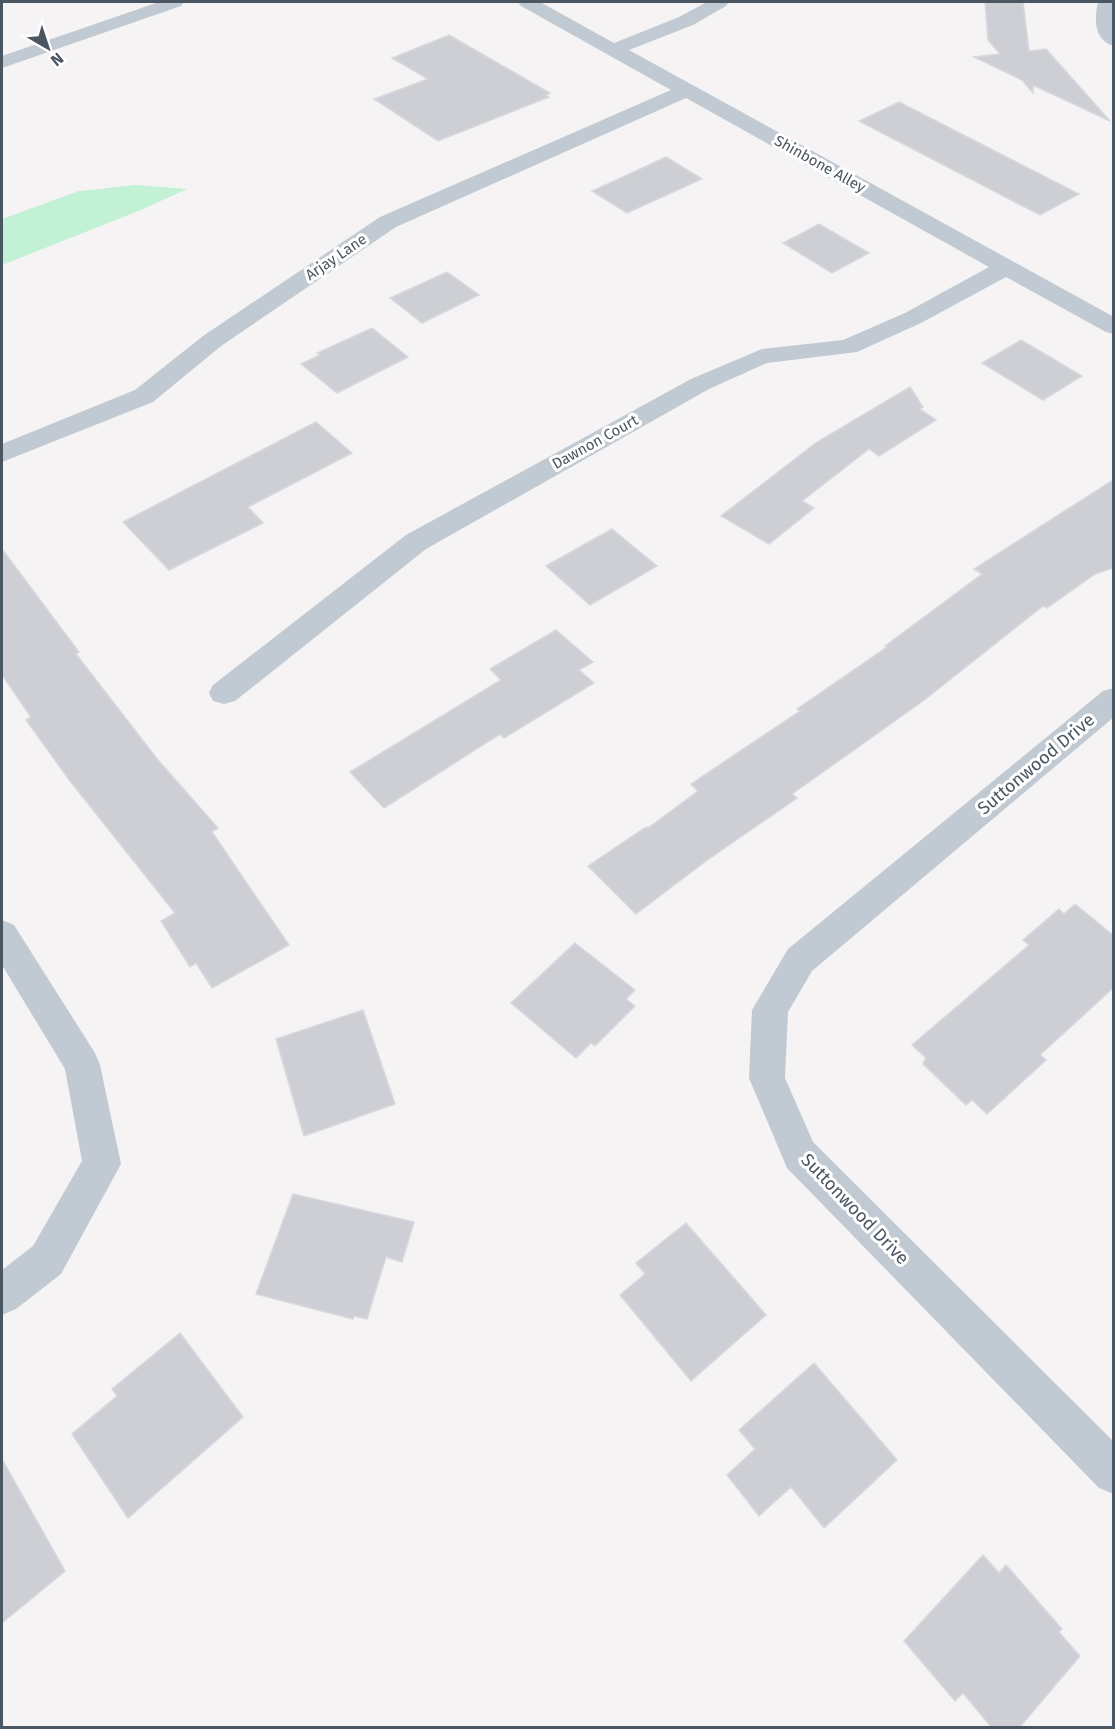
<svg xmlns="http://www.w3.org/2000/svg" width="1115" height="1729" font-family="'Fira Sans',sans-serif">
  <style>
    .green { fill: #c3f1d5 }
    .building { fill: #cdcfd5; stroke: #d7d9de; stroke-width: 1.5 }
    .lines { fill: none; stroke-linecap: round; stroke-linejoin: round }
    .minor { fill: #c1cad2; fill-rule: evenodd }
    .labels { text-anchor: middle; stroke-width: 6; stroke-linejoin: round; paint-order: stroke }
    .far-street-label { font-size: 15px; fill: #4a5661; stroke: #fff }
    .street-label { font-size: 18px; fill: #4a5661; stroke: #fff }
  </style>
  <rect width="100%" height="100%" fill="#f5f3f3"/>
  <path class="green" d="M136,185l51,4 -46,21 -139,55v-46l77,-28z"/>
  <path class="building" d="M985,2h38l6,49 17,-2 64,72 -77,-36v8l-11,-13 -48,-23 26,-3 -12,-14z
    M449,35l101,58 -4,2 3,2 -111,44 -64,-42 54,-20 -36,-21z
    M899,102l180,92 -39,21 -181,-94z
    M666,157l36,22 -75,34 -35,-22z
    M819,224l50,29 -37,20 -49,-30z
    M447,272l32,23 -57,28 -32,-25z
    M372,328l36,29 -71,36 -36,-29 19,-9 -3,-2z
    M1021,340l61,36 -39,24 -61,-37z
    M910,387l13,20 -3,2 16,11 -57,36 -10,-7 -67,52 12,7 -45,36 -48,-28 96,-74z
    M316,422l36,31 -104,54 15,16 -94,47 -46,-48z
    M1113,480v88l-18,6 -48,34 -4,-2 -120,95 -131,93 5,4 -91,63 -70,53 -48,-48 58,-39 2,1 50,-37 -7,-7 109,-73 -3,-2 90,-62 -2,-1 97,-72 -8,-5z
    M612,529l45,37 -67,39 -44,-39z
    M2,549l77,103 -3,2 82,106 60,68 -6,4 77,113 -77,43 -16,-25 -6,4 -29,-46 14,-8 -105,-132 -44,-61 5,-3 -29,-42z
    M556,630l37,32 -14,8 15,13 -90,55 -4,-4 -116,74 -34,-36 151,-92 -11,-11z
    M1075,904l38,31v53l-73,67 6,5 -59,54 -15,-14 -6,5 -43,-41 3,-6 -14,-13 117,-100 -6,-5 36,-31 5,5z
    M575,943l60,47 -9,9 9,7 -40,40 -4,-3 -15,15 -65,-55z
    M363,1010l32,94 -91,32 -28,-97z
    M293,1194l121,28 -12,40 -16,-5 -19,62 -13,-3 -1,3 -97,-25z
    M686,1223l80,92 -75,66 -71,-86 25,-21 -9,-11z
    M180,1333l63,84 -115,101 -56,-84 45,-38 -5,-7z
    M814,1363l83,97 -73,68 -33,-41 -32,29 -32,-41 28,-26 -16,-19z
    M2,1459l63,112 -63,52z
    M983,1555l16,18 7,-8 56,64 -3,3 21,24 -61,72h-27l-29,-35 -8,8 -51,-60z"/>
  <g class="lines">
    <path class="minor" d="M159,2h25l-3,4 -179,62v-12z
      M518,2h22l74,41 65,-26 28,-15h22l-3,4 -33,19 -64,25 485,267v17l-8,-2 -100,-55 -85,46 -64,29 -90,11 -58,26 -283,160 -191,152 -11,3 -11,-3 -4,-8 4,-8 193,-150 285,-156 71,-30 81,-9 62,-27 84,-46 -303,-169 -290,129 -175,119 -68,56 -151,60v-18l133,-54 68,-54 177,-119 291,-127 -150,-84z
      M1098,2h16v44c-20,-5 -20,-27 -16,-44z
      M1114,688v29l-302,254 -24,41 -3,66 28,64 301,300v52l-15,-6 -312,-320 -38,-90 3,-68 36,-61 315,-258z
      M2,920l12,5 81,128 5,12 21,99 -60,110 -45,35 -14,6v-45l31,-24 49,-85 -17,-92 -63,-104z"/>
  </g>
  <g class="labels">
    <g class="far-street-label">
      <text transform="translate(820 164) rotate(29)" y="5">Shinbone Alley</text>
      <text transform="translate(336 257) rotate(-34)" y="5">Arjay Lane</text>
      <text transform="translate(595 442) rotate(-29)" y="5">Dawnon Court</text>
    </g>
    <g class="street-label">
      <text transform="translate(1036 764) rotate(-40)" y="6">Suttonwood Drive</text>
      <text transform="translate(855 1209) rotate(46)" y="6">Suttonwood Drive</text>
    </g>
  </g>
  <rect width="1115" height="1729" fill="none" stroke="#4a5661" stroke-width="6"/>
  <g transform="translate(48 48) rotate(141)" stroke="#ffffff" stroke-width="4.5" paint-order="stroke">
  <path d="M0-4.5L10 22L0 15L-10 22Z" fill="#4a5661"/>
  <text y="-9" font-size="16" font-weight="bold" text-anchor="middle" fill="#4a5661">N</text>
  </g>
</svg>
